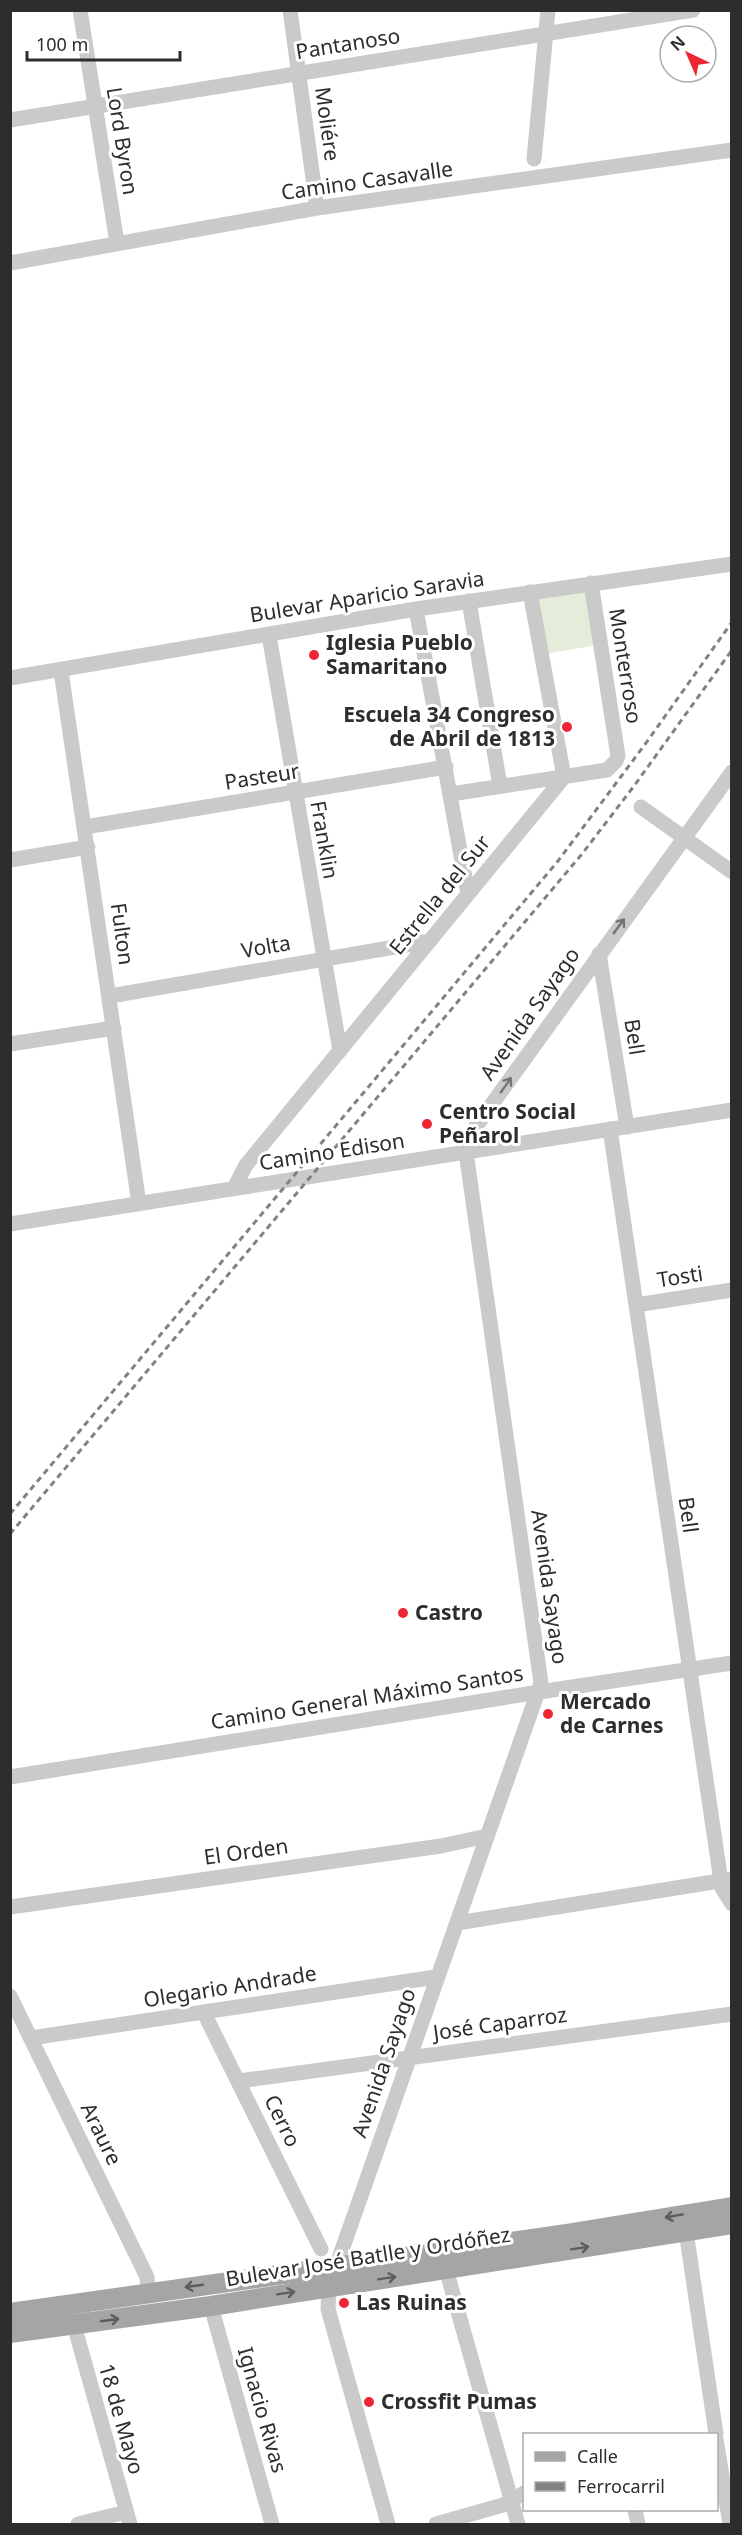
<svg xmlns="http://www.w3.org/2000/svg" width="742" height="2535" font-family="'Noto Sans',sans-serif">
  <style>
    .green { fill: #e4ecda }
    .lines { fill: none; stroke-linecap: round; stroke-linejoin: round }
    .minor { stroke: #cacaca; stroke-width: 15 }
    .major { stroke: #a5a5a5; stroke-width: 20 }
    .rail { stroke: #828282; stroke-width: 3; stroke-dasharray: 6 4.5; stroke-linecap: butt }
    .oneway { stroke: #747474 }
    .oneway2 { stroke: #5d5d5d }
    .poi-dot { fill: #ee2533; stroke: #fff; stroke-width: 2 }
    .labels { text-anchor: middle; stroke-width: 6; stroke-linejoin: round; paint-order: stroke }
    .street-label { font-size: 21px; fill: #2d2d2d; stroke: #fff }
    .poi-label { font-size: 21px; font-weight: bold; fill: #2d2d2d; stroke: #fff; text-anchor: start }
  </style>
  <rect width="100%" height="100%" fill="#fff"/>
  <path class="green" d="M585,590l12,55 -52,9 -7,-56z"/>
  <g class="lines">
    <path class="minor" d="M80,10l37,233
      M290,10l27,198
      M10,120l683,-110
      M534,159l14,-149
      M10,263l307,-55 415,-58
      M469,601l31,185
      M416,609l52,285
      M269,635l71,416
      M61,671l78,533
      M10,678l406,-69 316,-45
      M451,794l156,-24 9,-9 2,-5 -27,-173
      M641,807l91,65
      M85,827l361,-60
      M10,860l78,-13
      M599,954l28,173
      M110,996l320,-55
      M10,1044l104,-16
      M610,1129l112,759 10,16
      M234,1188l12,-23 318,-388 -34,-185
      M10,1224l722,-114
      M636,1305l96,-15
      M10,1777l529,-85 193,-29
      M10,1907l431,-61 46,-10
      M457,1923l275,-44
      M10,1996l137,281 1,15
      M204,2013l117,236
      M31,2038l405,-61
      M239,2081l493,-67
      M686,2231l30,203
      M446,2269l72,255
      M211,2306l61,218
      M74,2325l56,199
      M716,2439l14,85
      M635,2510l3,14
      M78,2524l48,-12
      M388,2524l-60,-215 1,-22 212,-604 -76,-538 1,-5 266,-368
      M436,2524l67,-19 21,-12"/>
    <path class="major" d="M10,2313l557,-79 165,-27
      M10,2333l201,-27 521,-82"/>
    <path class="rail" d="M10,1514l548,-653 88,-118 86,-121
      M10,1534l572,-680 52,-68 98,-136"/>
  </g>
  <defs><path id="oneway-shaft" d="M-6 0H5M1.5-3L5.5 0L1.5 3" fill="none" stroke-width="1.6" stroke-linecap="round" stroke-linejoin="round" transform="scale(1.5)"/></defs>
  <g class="oneway">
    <use href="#oneway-shaft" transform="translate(619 926) rotate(-54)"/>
    <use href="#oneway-shaft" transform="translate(506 1085) rotate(-55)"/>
  </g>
  <g class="oneway2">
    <use href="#oneway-shaft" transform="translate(674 2216) rotate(170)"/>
    <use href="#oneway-shaft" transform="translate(580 2248) rotate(-9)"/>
    <use href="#oneway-shaft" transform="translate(387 2278) rotate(-9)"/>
    <use href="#oneway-shaft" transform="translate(194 2286) rotate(172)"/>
    <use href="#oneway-shaft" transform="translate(286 2293) rotate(-9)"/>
    <use href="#oneway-shaft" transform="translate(110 2320) rotate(-8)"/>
  </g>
  <g class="poi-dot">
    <circle cx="314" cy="655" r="6"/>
    <circle cx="567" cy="727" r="6"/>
    <circle cx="427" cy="1124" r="6"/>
    <circle cx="403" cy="1613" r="6"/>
    <circle cx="548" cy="1714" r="6"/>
    <circle cx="344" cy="2303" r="6"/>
    <circle cx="369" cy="2402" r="6"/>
  </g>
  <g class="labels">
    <g class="street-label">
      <text transform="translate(348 44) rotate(-9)" y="7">Pantanoso</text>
      <text transform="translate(327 124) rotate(82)" y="7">Moliére</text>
      <text transform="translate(122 141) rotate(81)" y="7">Lord Byron</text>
      <text transform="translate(367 181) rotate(-8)" y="7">Camino Casavalle</text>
      <text transform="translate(367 597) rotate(-9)" y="7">Bulevar Aparicio Saravia</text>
      <text transform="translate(625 666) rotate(81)" y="7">Monterroso</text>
      <text transform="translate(262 777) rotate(-9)" y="7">Pasteur</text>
      <text transform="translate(324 840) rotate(80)" y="7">Franklin</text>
      <text transform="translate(440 895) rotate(-51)" y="7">Estrella del Sur</text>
      <text transform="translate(122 934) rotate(82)" y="7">Fulton</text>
      <text transform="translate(266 947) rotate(-10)" y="7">Volta</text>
      <text transform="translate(530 1014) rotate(-55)" y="7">Avenida Sayago</text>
      <text transform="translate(634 1037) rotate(81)" y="7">Bell</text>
      <text transform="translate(332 1152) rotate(-9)" y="7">Camino Edison</text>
      <text transform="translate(680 1277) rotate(-9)" y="7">Tosti</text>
      <text transform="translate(688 1515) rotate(82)" y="7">Bell</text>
      <text transform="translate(549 1587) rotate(82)" y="7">Avenida Sayago</text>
      <text transform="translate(367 1698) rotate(-9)" y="7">Camino General Máximo Santos</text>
      <text transform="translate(246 1852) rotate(-8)" y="7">El Orden</text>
      <text transform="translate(230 1987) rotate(-9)" y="7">Olegario Andrade</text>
      <text transform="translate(500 2024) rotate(-8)" y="7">José Caparroz</text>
      <text transform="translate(384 2063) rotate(-71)" y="7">Avenida Sayago</text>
      <text transform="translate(282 2121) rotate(64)" y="7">Cerro</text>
      <text transform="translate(101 2134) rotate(64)" y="7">Araure</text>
      <text transform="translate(368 2257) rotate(-9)" y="7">Bulevar José Batlle y Ordóñez</text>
      <text transform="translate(262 2410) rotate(74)" y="7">Ignacio Rivas</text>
      <text transform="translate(121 2419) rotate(74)" y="7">18 de Mayo</text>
    </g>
    <g class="poi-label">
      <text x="326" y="650">Iglesia Pueblo<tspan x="326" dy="24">Samaritano</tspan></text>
      <text x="555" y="722" text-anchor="end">Escuela 34 Congreso<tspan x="555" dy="24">de Abril de 1813</tspan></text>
      <text x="439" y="1119">Centro Social<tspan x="439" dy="24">Peñarol</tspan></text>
      <text x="415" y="1620">Castro</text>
      <text x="560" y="1709">Mercado<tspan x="560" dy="24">de Carnes</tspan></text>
      <text x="356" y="2310">Las Ruinas</text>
      <text x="381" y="2409">Crossfit Pumas</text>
    </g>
  </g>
  <rect width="742" height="2535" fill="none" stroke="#2d2d2d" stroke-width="24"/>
  <rect x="523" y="2433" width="195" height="78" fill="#ffffff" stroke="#ababab" stroke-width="1.5"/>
  <rect x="535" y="2452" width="30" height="9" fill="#a5a5a5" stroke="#ababab" stroke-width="1.5"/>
  <text x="577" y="2463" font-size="18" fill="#2d2d2d">Calle</text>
  <rect x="535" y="2482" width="30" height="9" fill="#828282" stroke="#ababab" stroke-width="1.5"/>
  <text x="577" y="2493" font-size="18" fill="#2d2d2d">Ferrocarril</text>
  <g transform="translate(688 54) rotate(316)"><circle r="28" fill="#ffffff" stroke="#ababab" stroke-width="1.5"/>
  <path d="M0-4.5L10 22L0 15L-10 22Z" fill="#ee2533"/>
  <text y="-9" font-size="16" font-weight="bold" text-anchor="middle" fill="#2d2d2d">N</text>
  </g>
  <path d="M27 51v9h153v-9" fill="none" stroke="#2d2d2d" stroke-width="3"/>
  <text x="36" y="51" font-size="18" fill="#2d2d2d" stroke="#ffffff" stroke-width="4.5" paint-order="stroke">100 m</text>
</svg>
